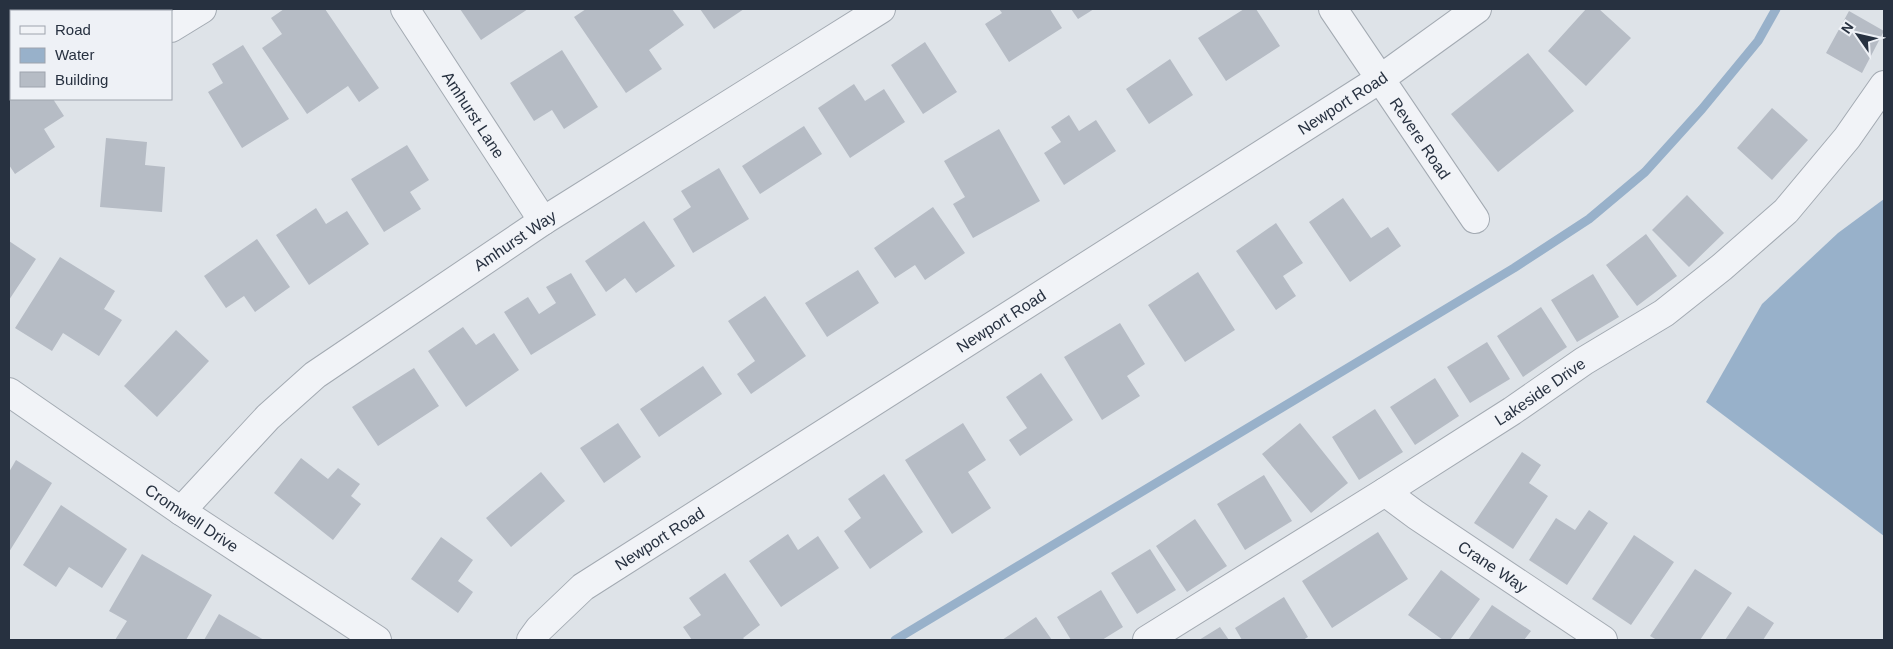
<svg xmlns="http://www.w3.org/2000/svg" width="1893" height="649" font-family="Arial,sans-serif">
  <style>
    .water { fill: #98b1ca }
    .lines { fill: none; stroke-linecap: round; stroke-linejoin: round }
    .stream { stroke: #98b1ca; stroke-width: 9 }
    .building { fill: #b6bcc5 }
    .minor-casing { stroke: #a3aab2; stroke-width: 30 }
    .minor { stroke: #f1f3f7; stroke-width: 28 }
    .labels { text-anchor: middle; stroke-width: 5; stroke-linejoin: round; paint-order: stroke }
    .street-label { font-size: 16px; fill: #273140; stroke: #eef1f6 }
  </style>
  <rect width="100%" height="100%" fill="#dee3e8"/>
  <path class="water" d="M1884,199v337l-178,-134 56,-98 76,-71z"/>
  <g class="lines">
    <path class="stream" d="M895,640l619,-372 75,-49 56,-47 57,-63 56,-68 18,-32"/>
  </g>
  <path class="building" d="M9,9h43v2h-41v41l-2,-1z
    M284,9h41l54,79 -20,14 -11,-16 -41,28 -45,-66 20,-14 -11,-16z
    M460,9h68l-47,31z
    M586,9h86l12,16 -35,25 13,19 -36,24 -52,-76z
    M700,9h44l-30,20z
    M999,9h51l12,19 -53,34 -24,-38 17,-11z
    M1071,9h23l-16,10z
    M1244,9h12l24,37 -54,35 -28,-43z
    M1586,9h13l32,29 -45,48 -38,-35z
    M1849,11l35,20 -22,42 -36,-20z
    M925,42l32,50 -34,22 -32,-49z
    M243,45l46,74 -47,29 -34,-56 15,-9 -11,-19z
    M562,50l36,57 -34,22 -12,-19 -18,11 -24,-38z
    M1528,53l46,58 -76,61 -47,-58z
    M1170,59l23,36 -44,29 -23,-35z
    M854,84l11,17 19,-12 21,33 -55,36 -32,-50z
    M11,97l42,2 11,17 -20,13 11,18 -40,27 -6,-9v-66z
    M1772,108l36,32 -36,40 -35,-32z
    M1069,115l10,16 17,-11 20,31 -52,34 -20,-32 17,-11 -10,-15z
    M804,126l18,28 -62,40 -18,-28z
    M999,129l41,72 -67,37 -20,-34 12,-7 -21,-36z
    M106,138l41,4 -2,23 20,2 -3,45 -62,-5z
    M407,145l22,35 -19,12 11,17 -37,23 -33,-53z
    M719,168l30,51 -56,34 -20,-34 18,-12 -10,-16z
    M1687,195l37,38 -35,34 -37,-37z
    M1343,198l28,40 17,-11 13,19 -51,36 -41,-60z
    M933,207l32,46 -40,27 -10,-15 -20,13 -21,-30z
    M316,208l10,16 21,-13 22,33 -60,41 -33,-50z
    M644,221l31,45 -39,27 -11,-15 -19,14 -21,-31z
    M1276,223l27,40 -20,13 13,20 -20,14 -40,-59z
    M1646,234l31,42 -40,30 -31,-41z
    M257,239l33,48 -35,25 -11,-16 -18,12 -22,-32z
    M9,241l27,18 -27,41z
    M60,257l55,34 -11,18 18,11 -23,36 -36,-23 -11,18 -37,-23z
    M858,270l21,33 -52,34 -22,-34z
    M1198,272l37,58 -50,32 -37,-57z
    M571,273l25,42 -65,40 -27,-43 24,-15 11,17 17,-11 -10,-16z
    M1593,274l26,43 -42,25 -26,-42z
    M765,296l41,60 -55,38 -14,-20 18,-13 -27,-40z
    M1541,307l26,40 -44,30 -26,-41z
    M1120,323l25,41 -18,12 13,20 -38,24 -38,-63z
    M463,327l13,18 18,-12 25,37 -53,37 -38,-56z
    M176,330l33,31 -52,56 -33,-31z
    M1487,342l23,37 -40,24 -23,-36z
    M703,366l19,28 -63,43 -19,-28z
    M414,368l25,38 -61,40 -26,-39z
    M1041,373l32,47 -53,36 -11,-16 18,-12 -21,-31z
    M1435,378l24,38 -44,29 -25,-38z
    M1375,409l28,43 -44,28 -27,-43z
    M618,423l23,34 -37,26 -24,-35z
    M963,423l23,37 -18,12 23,36 -39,26 -47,-74z
    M1300,423l48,60 -37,30 -49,-59z
    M1522,452l19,13 -12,18 19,13 -35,53 -39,-26z
    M301,458l27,21 10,-11 22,16 -9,12 10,8 -28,36 -59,-47z
    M16,460l36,23 -43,69v-80z
    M541,472l24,29 -54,46 -25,-29z
    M884,474l39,58 -53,37 -26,-38 17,-13 -13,-19z
    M1264,475l28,46 -47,29 -28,-46z
    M61,505l66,44 -25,39 -33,-21 -13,20 -33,-22z
    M1589,510l19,13 -41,62 -38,-25 27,-42 19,12z
    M1195,519l32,47 -40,26 -31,-46z
    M1378,532l30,47 -76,49 -30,-47z
    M788,534l10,16 20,-14 21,32 -58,39 -32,-46z
    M1634,535l40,27 -43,63 -39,-26z
    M441,537l32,23 -15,21 15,11 -15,21 -47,-34z
    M1150,549l26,41 -39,24 -26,-41z
    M142,554l70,41 -26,45h-71l12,-19 -18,-10z
    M1695,569l37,24 -32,47h-43l-7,-4z
    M1441,570l39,29 -30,41h-7l-35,-25z
    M725,573l35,52 -17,13 2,2h-53l-9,-13 18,-12 -12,-17z
    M1101,590l22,37 -21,13h-31l-14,-23z
    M1284,597l24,40 -5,3h-61l-7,-12z
    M1492,605l39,26 -7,9h-56z
    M1748,606l26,17 -11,17h-38z
    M219,614l45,26h-60z
    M1036,617l16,23h-50z
    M1220,627l9,13h-30z"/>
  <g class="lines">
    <defs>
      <g id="minor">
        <path id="s1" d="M405,9l138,212"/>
        <path id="s2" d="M1333,9l142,210"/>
        <path d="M171,28l31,-19"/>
        <path id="s3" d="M9,392l172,119 196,129"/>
        <path id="s4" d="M1385,492l31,23 187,125"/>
        <path id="s5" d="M181,511l87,-94 47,-42 228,-154 338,-212"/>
        <path id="s6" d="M531,640l8,-11 44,-42 797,-508 97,-70"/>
        <path id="s7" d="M1147,640l238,-148 127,-81 72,-50 80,-48 58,-46 64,-56 61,-73 37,-53"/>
      </g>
    </defs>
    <use href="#minor" class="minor-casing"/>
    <use href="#minor" class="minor"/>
  </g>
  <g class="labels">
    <g class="street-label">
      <text dy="6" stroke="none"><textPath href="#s6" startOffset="975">Newport Road</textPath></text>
      <text dy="6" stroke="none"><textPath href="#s1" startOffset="126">Amhurst Lane</textPath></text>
      <text dy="6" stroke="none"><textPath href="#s2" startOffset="156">Revere Road</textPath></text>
      <text dy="6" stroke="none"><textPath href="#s5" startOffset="432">Amhurst Way</textPath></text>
      <text dy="6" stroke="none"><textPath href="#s6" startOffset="570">Newport Road</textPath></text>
      <text dy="6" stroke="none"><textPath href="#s7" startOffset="465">Lakeside Drive</textPath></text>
      <text dy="6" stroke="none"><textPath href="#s3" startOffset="222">Cromwell Drive</textPath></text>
      <text dy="6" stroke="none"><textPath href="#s6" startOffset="165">Newport Road</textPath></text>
      <text dy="6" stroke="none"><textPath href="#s4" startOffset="131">Crane Way</textPath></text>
    </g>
  </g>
  <rect width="1893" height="649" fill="none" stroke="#273140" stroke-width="20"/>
  <rect x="10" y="10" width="162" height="90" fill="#eef1f6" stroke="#9ea4ad"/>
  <rect x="20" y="26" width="25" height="8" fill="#f1f3f7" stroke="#9ea4ad"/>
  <text x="55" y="35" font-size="15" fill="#273140">Road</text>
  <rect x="20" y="48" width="25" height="15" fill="#98b1ca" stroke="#9ea4ad"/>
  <text x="55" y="60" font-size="15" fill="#273140">Water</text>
  <rect x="20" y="72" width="25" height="15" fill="#b6bcc5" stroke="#9ea4ad"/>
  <text x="55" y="85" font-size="15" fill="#273140">Building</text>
  <g transform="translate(1858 35) rotate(304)" stroke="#eef1f6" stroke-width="4" paint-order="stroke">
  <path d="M0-4L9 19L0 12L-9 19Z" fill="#273140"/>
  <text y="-8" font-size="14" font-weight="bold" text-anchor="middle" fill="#273140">N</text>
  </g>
</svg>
